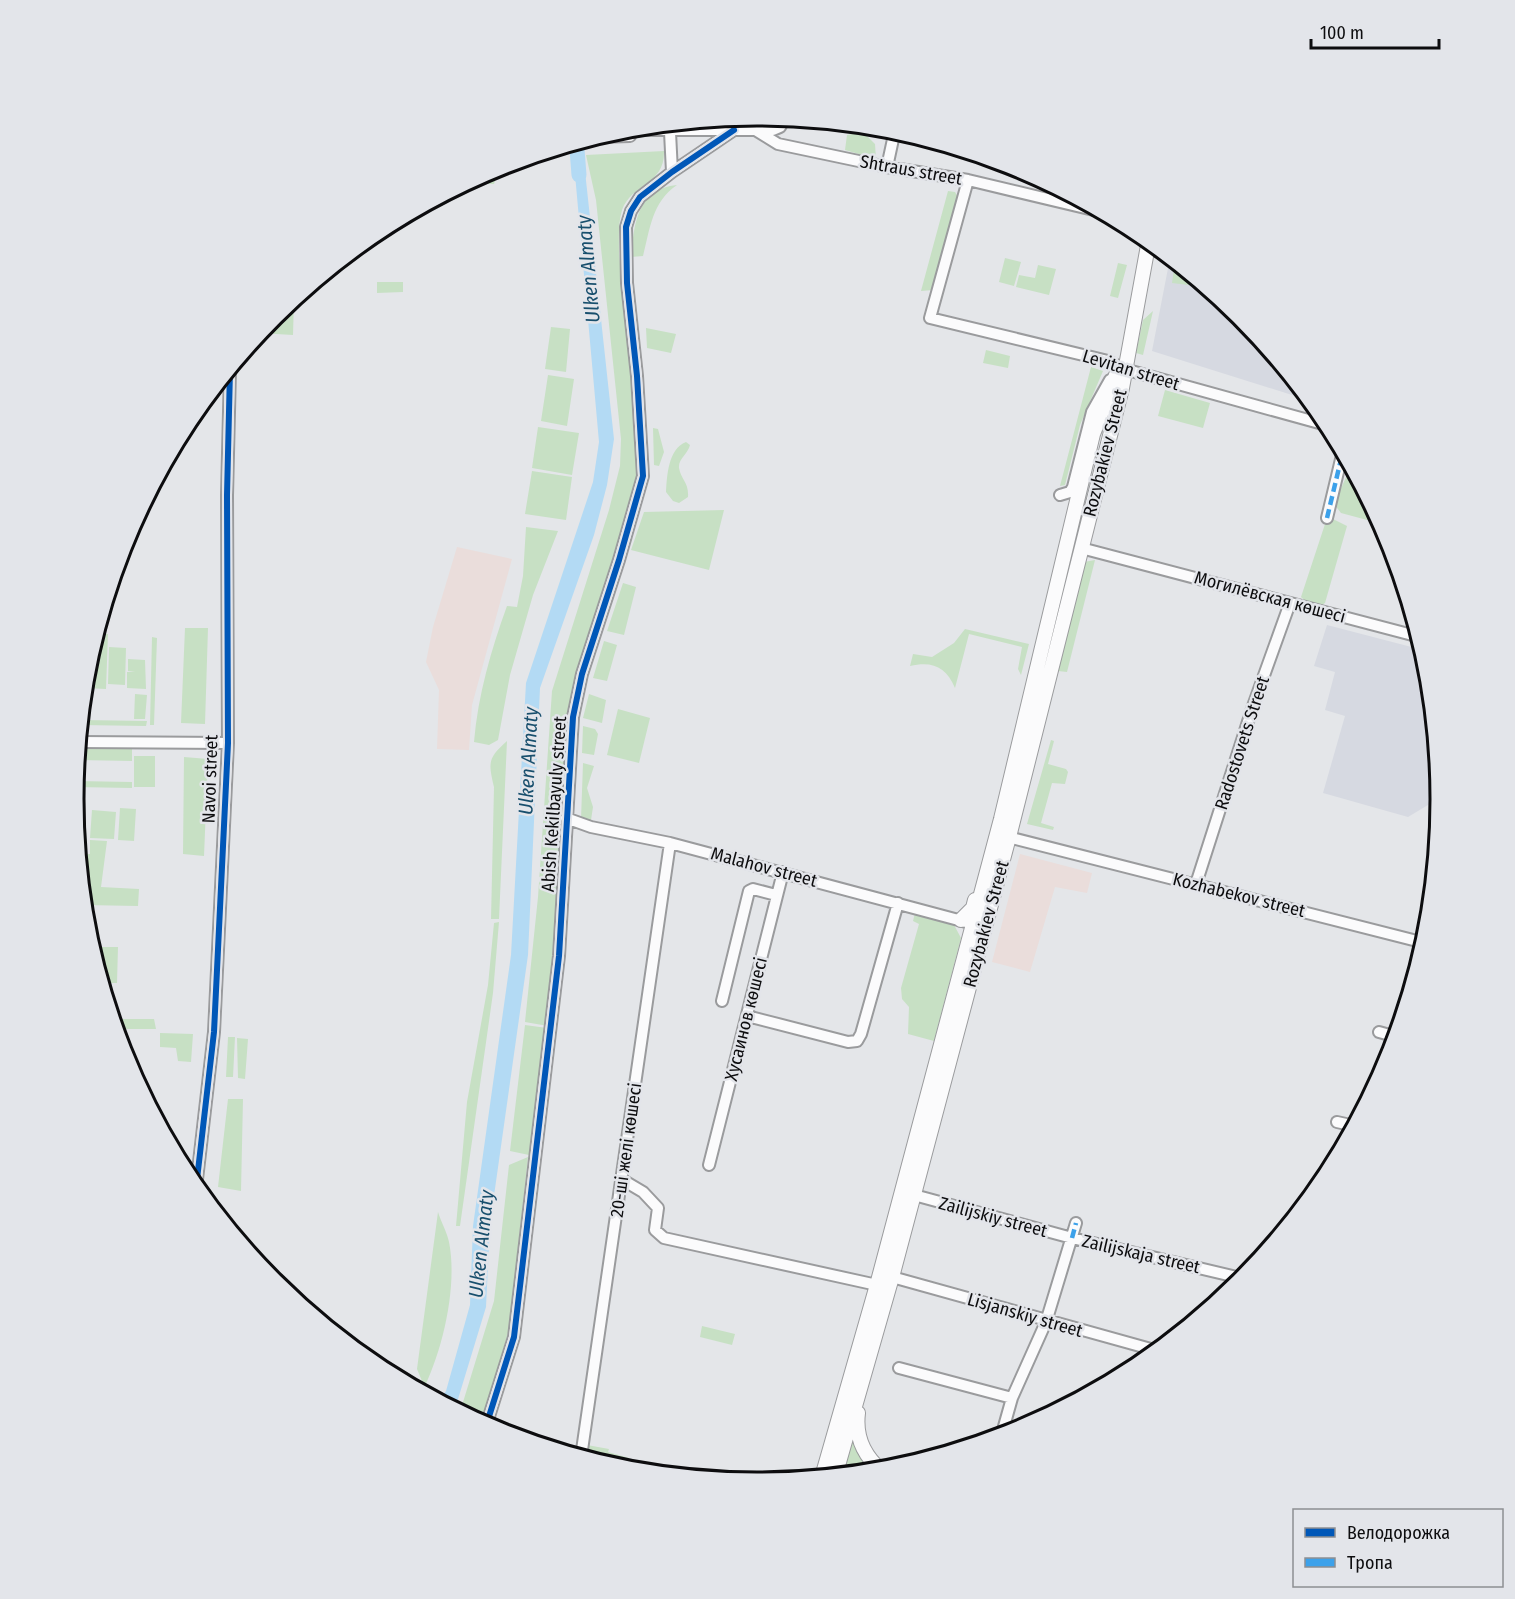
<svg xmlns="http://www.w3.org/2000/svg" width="1515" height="1599" font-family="'Fira Sans Condensed',sans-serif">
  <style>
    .built { fill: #d6d9e1 }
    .industrial { fill: #eadddb }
    .green { fill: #c7e0c4 }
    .water { fill: #b3daf4 }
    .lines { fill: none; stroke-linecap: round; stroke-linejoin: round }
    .river { stroke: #b3daf4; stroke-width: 15 }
    .minor-casing { stroke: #9a9b9d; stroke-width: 14 }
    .major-casing { stroke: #9a9b9d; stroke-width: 16 }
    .minor { stroke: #fbfbfc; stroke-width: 10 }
    .major { stroke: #fbfbfc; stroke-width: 14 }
    .quiet { stroke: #3ca1ea; stroke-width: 4.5; stroke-dasharray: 9 4.5; stroke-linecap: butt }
    .cycleway-casing { stroke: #e3e5ea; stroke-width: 10 }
    .cycleway { stroke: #0057b8; stroke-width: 6 }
    .labels { text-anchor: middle; stroke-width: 5; stroke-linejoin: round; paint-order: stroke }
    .street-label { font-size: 18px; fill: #0d0d0f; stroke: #e3e5ea }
    .water-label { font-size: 20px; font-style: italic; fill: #184f6d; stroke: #e3e5ea }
    .rim { fill: none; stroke: #0d0d0f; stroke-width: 3 }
  </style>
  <rect width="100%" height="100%" fill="#e4e6e9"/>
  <path class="built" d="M1170,258l71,58 70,85 -159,-50z
    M1327,625l96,25 5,16 13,138 -8,-2 -25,15 -85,-24 22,-77 -20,-6 10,-38 -21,-6z"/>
  <path class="industrial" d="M457,547l55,12 -40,146 -3,45 -32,-1 2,-59 -13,-28 7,-35z
    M1020,854l72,19 -5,20 -32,-6 -25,85 -38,-10z"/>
  <path class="green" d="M863,132l12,12 1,15 -31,-9 2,-15z
    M664,151c1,34 -32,32 -42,59 -4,13 -3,29 -3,43l17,174v56l-69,254 -19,289 -23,-4 13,-125 14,-206 57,-181 11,-44 1,-27 -25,-239 -10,-45z
    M500,166l-6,18h-29l31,-17z
    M677,185c-25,17 -27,44 -34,71l-12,1c3,-33 6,-68 46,-72z
    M948,191l7,1 4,7 -26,91 -12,1z
    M1005,258l16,4 -7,24 -15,-4z
    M1175,262l1,1 29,24 -33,-4z
    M1118,263l9,2 -9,33 -8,-2z
    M1038,265l18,4 -7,26 -33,-8 3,-12 16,3z
    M377,282h26v10l-26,1z
    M294,300l-1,35 -34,-2 15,-17z
    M1153,311l-10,44 -7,-2 7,-33z
    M551,327l19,2 -4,43 -21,-3z
    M646,328l30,6 -5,19 -24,-5z
    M986,350l24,6 -2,12 -25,-5z
    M1091,367l12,4 -23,54 -15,60 -5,1z
    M548,375l26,4 -7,47 -26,-5z
    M1165,390l45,13 -7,25 -45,-12z
    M538,427l41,6 -7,42 -40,-7z
    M653,428l5,1 6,23 -5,14 -5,-1z
    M686,442l4,3c-2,9 -12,14 -11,23 2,12 10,14 9,29l-9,6 -6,-2 -7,-9c1,-16 2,-43 20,-50z
    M1351,466l31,58 -41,-11 -7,-9z
    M532,471l40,6 -6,43 -41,-6z
    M724,510l-15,60 -78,-20 13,-38z
    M1331,518l16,8 -22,77 -3,2 -17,-4 -4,-4 25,-76z
    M526,527l32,4 -25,64 -23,80 -12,65 -9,5 -15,-3c4,-47 17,-92 33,-136l10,1 6,-31z
    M1095,560l-28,112 -9,-1 26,-109z
    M623,583l13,4 -12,48 -17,-4z
    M185,628h23l-3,96 -24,-1z
    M965,629l64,15 -8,31 -3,-6 4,-22 -53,-13 -14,54c-9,-21 -22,-27 -45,-22l3,-12 19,3 22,-14z
    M96,634h12l-2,55 -21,-1v-5h9z
    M152,637l5,1 -3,87h-4z
    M604,641l13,4 -10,36 -14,-3z
    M109,647l17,1 -1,37 -17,-1z
    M128,659l17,1 1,29 -19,-1v-16h8l-7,-1z
    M135,694l12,1 -2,24h-11z
    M589,694l17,6 -4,23 -19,-5z
    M618,709l32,9 -11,45 -32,-8z
    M81,720l66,1 -1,5 -65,-1z
    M583,726l12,3 3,5 -4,21 -12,-2z
    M1051,740l3,1 -6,23 18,5 2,3 -3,12 -13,-1 -11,40 13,4 -1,3 -26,-6z
    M507,741l-8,178h-8l3,-132c-6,-25 -6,-29 13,-46z
    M79,746l53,1v14l-55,-1z
    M134,756h21v31h-21z
    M184,757l24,2 -4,97 -21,-2z
    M583,763l11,3 -7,22 6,19 -2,13 -10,-1z
    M75,781l57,1v6l-57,-1z
    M120,808l16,1 -2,32 -16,-1z
    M92,810l24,2 -2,27 -24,-1z
    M90,840l17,1 -6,46 38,2 -1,17 -54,-1 -5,-50 11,-1z
    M915,913l38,10 8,15 -27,103 -26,-7 1,-27 -7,-8 -1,-11 18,-64 -6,-3z
    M499,922l-6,71 -33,233h-4l11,-124 21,-117 6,-62z
    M91,947h27l-1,36h-15z
    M113,1019h41l2,10h-40z
    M525,1025l22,3 -18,127 -19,-4z
    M160,1033l33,1 -2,28 -13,-1 -2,-13 -16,-1z
    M228,1037h7l-2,40h-7z
    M237,1038l11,1 -3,40 -7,-1z
    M228,1099h15l-2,92 -23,-4z
    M528,1157l-19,172 -27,95 -22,-12 34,-111 15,-136z
    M438,1212c3,10 9,20 11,30 9,45 -7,111 -27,150l-5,-3 5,-8 -5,-12z
    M702,1326l33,8 -3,11 -32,-8z
    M853,1427l21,45 -33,3z
    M587,1445l22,4 -1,3 21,6 -3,12 -41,-12z"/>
  <path class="water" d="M577,154l7,8 30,277 -7,46 -13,50 -54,153 -12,267 -38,269 -4,83 -31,102 -16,-8 7,-10 24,-86 3,-79 38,-271 15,-272 67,-201 6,-40 -25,-279z"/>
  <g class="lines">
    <path class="river" d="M577,149l2,26"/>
    <defs>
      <path id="minor" d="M620,130h153l7,-3 5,-9
        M757,131l21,13 109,23 81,13 134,32
        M670,132l2,40
        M598,137l32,-1
        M887,167l8,-37
        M968,180l-38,138 178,43 16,8 206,57
        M1147,250l16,2
        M1060,495l10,-3 3,-5 19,-75 18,-32
        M1327,518l16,-67
        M1081,548l339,89
        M79,742l149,1
        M566,818l25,9 79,16 296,79
        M1004,836l421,107
        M1196,884l57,-178 37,-103
        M722,1001l27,-110 4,-2 23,6
        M747,1016l101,26 9,-1 4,-7 37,-131
        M1379,1032l18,5
        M1337,1122l18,4
        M709,1165l74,-293
        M621,1179l22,13 15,16 -3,22 9,8 213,47
        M196,1188l18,-156 14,-289 -1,-248 3,-125
        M914,1195l158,43 173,41
        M892,1277l266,74
        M899,1368l113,30
        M486,1426l28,-89 45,-381 14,-239 9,-43 37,-114 24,-84 -6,-100 -10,-93 -1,-56 5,-16 9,-14 32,-25 62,-42
        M1001,1437l11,-39 34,-76 30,-99
        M581,1457l89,-614
        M917,1462h1"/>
      <path id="major" d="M961,920l12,-12 2,-8
        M858,1413c-3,24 6,43 24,58
        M835,1476l57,-199 117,-440 113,-449 27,-148
        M822,1477l55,-192 124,-466 92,-385 25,-64 6,-1"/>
    </defs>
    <use href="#minor" class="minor-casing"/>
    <use href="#major" class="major-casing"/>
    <use href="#minor" class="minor"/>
    <use href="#major" class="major"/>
    <path class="quiet" d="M1327,518l16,-67
      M1072,1238l4,-15"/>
    <defs>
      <path id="cycleway" d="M196,1188l18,-156 14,-289 -1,-248 3,-125
        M486,1426l28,-89 45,-381 14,-239 9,-43 37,-114 24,-84 -6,-100 -10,-93 -1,-56 5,-16 9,-14 32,-25 62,-42"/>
    </defs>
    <use href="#cycleway" class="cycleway-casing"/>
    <use href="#cycleway" class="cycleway"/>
  </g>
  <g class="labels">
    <g class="street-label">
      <text transform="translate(911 170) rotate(10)" y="6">Shtraus street</text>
      <text transform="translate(1131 370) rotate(17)" y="6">Levitan street</text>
      <text transform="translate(1105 453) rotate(-76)" y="6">Rozybakiev Street</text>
      <text transform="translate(1270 597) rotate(15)" y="6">Могилёвская көшесі</text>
      <text transform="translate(1242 743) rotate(-72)" y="6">Radostovets Street</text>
      <text transform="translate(210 779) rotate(-88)" y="6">Navoi street</text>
      <text transform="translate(554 804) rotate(-86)" y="6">Abish Kekilbayuly street</text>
      <text transform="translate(764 867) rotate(15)" y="6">Malahov street</text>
      <text transform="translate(1239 895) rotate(14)" y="6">Kozhabekov street</text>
      <text transform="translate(986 924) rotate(-75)" y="6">Rozybakiev Street</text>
      <text transform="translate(746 1019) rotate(-76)" y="6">Хусаинов көшесі</text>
      <text transform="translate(626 1150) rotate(-82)" y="6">20-ші желі көшесі</text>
      <text transform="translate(993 1217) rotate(15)" y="6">Zailijskiy street</text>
      <text transform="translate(1141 1254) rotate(13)" y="6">Zailijskaja street</text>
      <text transform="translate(1025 1315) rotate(16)" y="6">Lisjanskiy street</text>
    </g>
    <g class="water-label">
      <text transform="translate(588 269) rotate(-95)" y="7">Ulken Almaty</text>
      <text transform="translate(528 761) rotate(-87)" y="7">Ulken Almaty</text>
      <text transform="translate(481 1244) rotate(-84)" y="7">Ulken Almaty</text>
    </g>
  </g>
  <path d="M0 0H1515V1599H0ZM84 799a673 673 0 1 1 1346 0a673 673 0 1 1-1346 0Z" fill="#e3e5ea" fill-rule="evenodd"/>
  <path class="rim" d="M84 799a673 673 0 1 1 1346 0a673 673 0 1 1-1346 0Z"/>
  <rect x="1293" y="1509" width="210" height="78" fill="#e3e5ea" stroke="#8d8f92" stroke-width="1.5"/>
  <rect x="1305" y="1528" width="30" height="9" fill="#0057b8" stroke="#8d8f92" stroke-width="1.5"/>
  <text x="1347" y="1539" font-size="18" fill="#0d0d0f">Велодорожка</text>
  <rect x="1305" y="1558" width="30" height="9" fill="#3ca1ea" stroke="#8d8f92" stroke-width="1.5"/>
  <text x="1347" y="1569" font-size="18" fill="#0d0d0f">Тропа</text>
  <path d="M1311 39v9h128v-9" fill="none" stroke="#0d0d0f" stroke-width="3"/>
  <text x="1320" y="39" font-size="18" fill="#0d0d0f" stroke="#e3e5ea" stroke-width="4.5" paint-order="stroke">100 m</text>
</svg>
